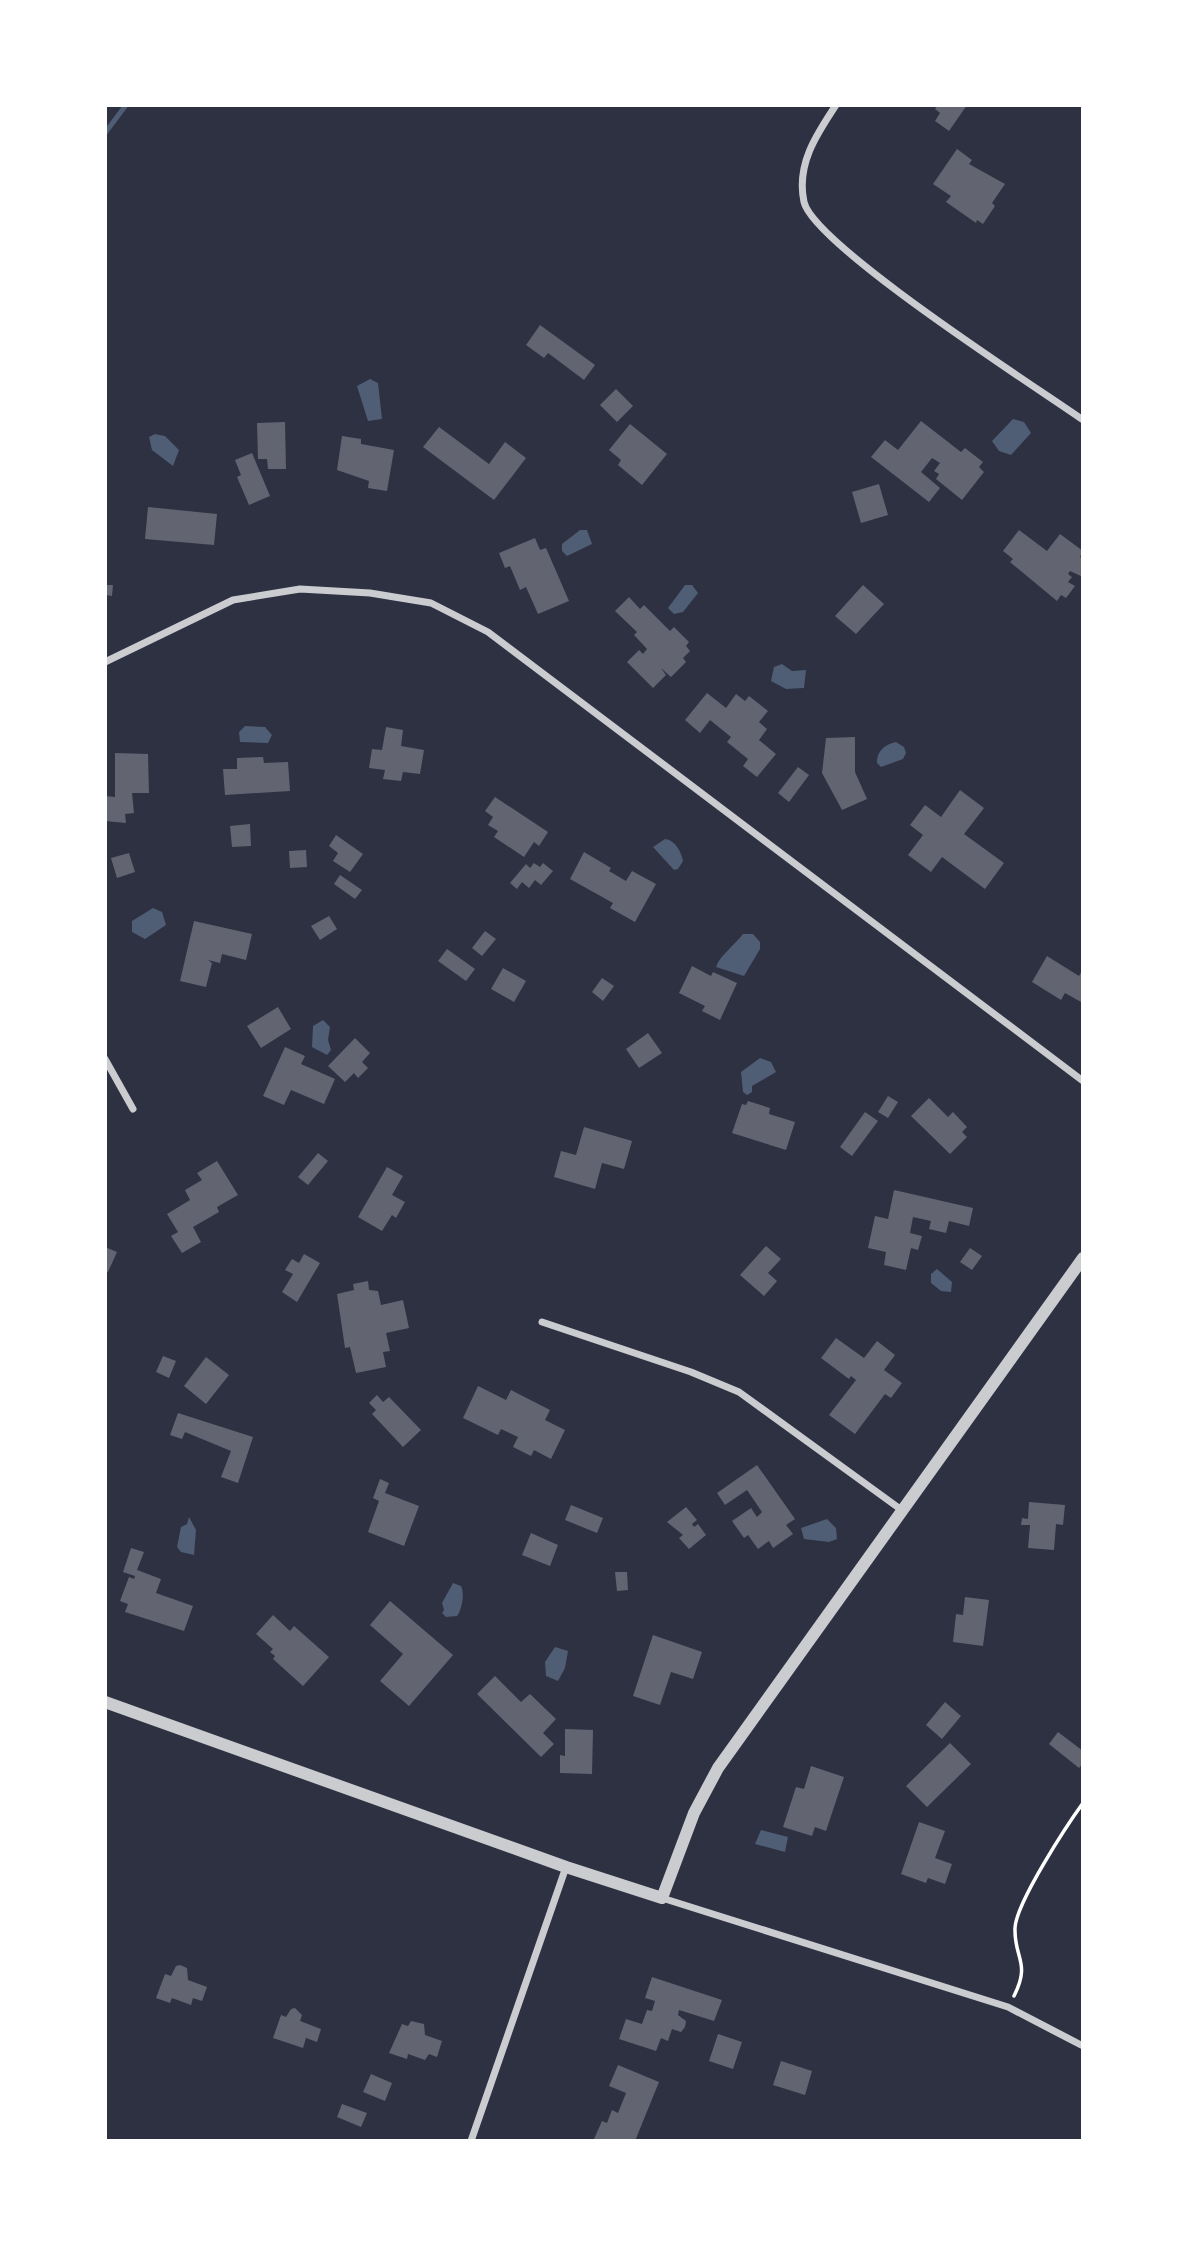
<svg xmlns="http://www.w3.org/2000/svg" width="1188" height="2246" font-family="'Fira Sans Condensed',sans-serif">
  <style>
    .water { fill: #4f5d75 }
    .lines { fill: none; stroke-linecap: round; stroke-linejoin: round }
    .stream { stroke: #4f5d75; stroke-width: 5 }
    .building { fill: #626471 }
    .path { stroke: #fff; stroke-width: 3.5 }
    .minor { stroke: #caccd0; stroke-width: 7 }
    .tertiary { stroke: #caccd0; stroke-width: 12 }
  </style>
  <rect width="100%" height="100%" fill="#2d3142"/>
  <path class="water" d="M370,379l8,4 4,36 -14,2 -11,-35z
    M1013,419l11,3 7,11 -20,22 -12,-4 -7,-10z
    M155,434l10,2 14,14 -6,16 -21,-16 -3,-13z
    M580,530h7l5,14 -25,12 -5,-5v-7z
    M685,585h7l6,8 -15,19 -9,2 -6,-6z
    M782,664l10,7 14,-1 -2,18 -18,1 -15,-8 3,-14z
    M245,726l20,1 7,8 -4,8 -28,-1 -1,-10z
    M896,742l8,5 2,6 -3,6 -22,8 -4,-4c-1,-12 9,-19 19,-21z
    M665,839c10,1 16,12 18,22l-5,8 -4,1 -21,-23z
    M153,908l9,4 4,13 -21,14 -13,-7v-11z
    M743,934h10l7,8v7l-16,27 -28,-9c4,-12 19,-22 27,-33z
    M323,1020l7,7 -2,13 3,10 -4,5 -15,-8 1,-21z
    M760,1058l11,4 5,10 -24,14v6l-5,3 -4,-3 -2,-20z
    M937,1269l15,13 -1,10 -10,-1 -10,-8v-9z
    M189,1517l7,13 -2,25 -13,-3 -4,-5 4,-20 6,-3z
    M827,1519l9,9 1,11 -8,3 -25,-3 -3,-11z
    M453,1583l8,3c4,8 1,23 -4,30l-11,1 -4,-4 2,-3 -2,-7z
    M555,1647l13,4 -3,17 -7,13 -12,-5 -1,-14z
    M761,1830l27,7 -3,15 -30,-8z"/>
  <g class="lines">
    <path class="stream" d="M105,133l21,-28"/>
  </g>
  <path class="building" d="M938,105h29l-18,26 -14,-10 5,-8 -5,-4z
    M957,149l15,11 -3,4 36,20 -13,19 3,3 -12,18 -6,-4 -1,3 -30,-21 5,-6 -18,-12z
    M540,325l55,40 -11,15 -36,-27 -4,5 -18,-13z
    M616,389l17,17 -16,16 -17,-17z
    M921,421l40,31 4,-4 18,14 -4,5 5,5 -22,28 -26,-21 3,-5 -5,-3 6,-8 -8,-5 -11,14 19,16 -11,14 -58,-45 14,-17 13,10z
    M285,422l1,47h-18l-1,-10h-9l-1,-36z
    M630,424l37,30 -25,31 -24,-20 3,-5 -12,-10z
    M439,427l50,37 16,-22 21,16 -32,42 -71,-53z
    M342,436l19,3v5l33,6 -7,41 -19,-3 1,-7 -32,-11z
    M252,453l18,43 -21,9 -12,-28 4,-2 -6,-15z
    M879,484l9,31 -27,8 -9,-31z
    M148,507l69,7 -3,31 -69,-6z
    M1019,530l28,21 13,-17 23,17 -3,6 3,2v18l-13,-6 -2,3 4,3 -4,5 7,4 -9,12 -5,-3 -4,6 -47,-39 3,-3 -10,-8z
    M535,538l5,12 6,-2 23,53 -31,13 -12,-27 -6,3 -10,-24 -5,2 -6,-15z
    M105,585h8l-1,11 -7,-1z
    M863,585l21,19 -28,30 -21,-18z
    M629,597l11,12 4,-4 26,26 4,-4 15,15 -3,4 4,5 -7,7 3,4 -15,15 -10,-9 5,7 -13,13 -26,-26 12,-12 4,4 4,-5 -13,-14 3,-3 -22,-21z
    M707,693l19,15 10,-14 9,7 4,-5 19,15 -9,11 8,7 -8,11 17,14 -19,23 -14,-11 5,-7 -21,-17 4,-5 -21,-17 -10,13 -15,-13z
    M386,727l17,3 -2,16 23,4 -4,24 -17,-2 -2,9 -18,-2 2,-9 -16,-2 3,-19 10,1z
    M855,737v35l12,27 -25,11 -20,-37 4,-35z
    M115,753l33,1 1,39h-17l2,20 -9,1 1,9 -21,-2v-25l10,1z
    M263,757l1,6 24,-1 2,29 -65,4 -2,-26h14v-11z
    M798,767l11,8 -20,27 -11,-9z
    M960,790l24,18 -20,26 40,29 -19,26 -43,-32 -11,15 -23,-17 15,-20 -13,-10 15,-20 16,12z
    M495,797l53,35 -9,14 -5,-4 -10,15 -30,-20 4,-6 -10,-6 5,-8 -8,-6z
    M250,824l1,22 -19,1 -2,-21z
    M336,835l27,19 -13,18 -17,-11 5,-8 -9,-7z
    M306,850l1,17 -17,1 -1,-17z
    M584,852l27,16 -2,3 17,10 6,-10 24,13 -21,38 -25,-14 3,-5 -43,-24z
    M129,853l6,19 -18,6 -6,-20z
    M534,863l6,4 3,-4 10,8 -12,14 -6,-5 -6,8 -7,-6 -5,7 -7,-6 16,-19 4,4z
    M340,875l22,15 -7,9 -21,-15z
    M329,916l8,13 -17,11 -9,-14z
    M194,921l58,13 -6,26 -24,-6 -2,9 -12,-3 4,3 -6,24 -26,-6z
    M485,931l11,8 -14,17 -10,-8z
    M447,949l28,20 -9,12 -28,-20z
    M1047,956l32,20 4,-7 -2,33 -16,-9 -4,7 -29,-18z
    M692,966l19,10 2,-4 24,11 -17,37 -18,-9 3,-5 -26,-13z
    M503,968l23,13 -12,21 -23,-13z
    M602,978l12,8 -11,15 -11,-9z
    M278,1007l13,22 -30,19 -14,-22z
    M648,1033l14,20 -23,15 -13,-19z
    M355,1038l15,15 -8,9 6,6 -10,10 -4,-5 -9,9 -17,-16z
    M285,1047l20,9 -4,8 34,15 -11,25 -33,-14 -7,15 -21,-9z
    M888,1096l10,6 -10,16 -10,-6z
    M929,1098l19,19 5,-5 14,15 -5,5 5,5 -17,17 -39,-38z
    M748,1101l22,7 -1,6 26,8 -9,28 -54,-17 10,-29 4,1z
    M865,1112l13,9 -26,35 -12,-9z
    M584,1127l48,14 -8,28 -22,-6 -7,26 -41,-12 7,-26 15,4z
    M318,1153l10,8 -20,24 -10,-8z
    M217,1161l21,34 -21,12 2,5 -26,15 8,15 -19,11 -11,-17 7,-4 -11,-18 23,-14 -5,-10 17,-10 -5,-7z
    M387,1167l16,9 -11,19 13,7 -9,16 -4,-3 -10,16 -24,-14z
    M894,1190l79,18 -4,18 -20,-5 -3,12 -17,-4 2,-8 -18,-4 -3,16 12,3 -4,14 -7,-2 -5,22 -22,-5 2,-13 -18,-4 7,-32 13,3z
    M766,1246l15,13 -13,14 9,8 -13,15 -24,-21z
    M105,1247l12,5 -9,20 -3,-1z
    M970,1248l12,8 -10,14 -12,-8z
    M304,1254l16,9 -23,39 -15,-10 11,-18 -8,-4 7,-11 7,4z
    M368,1281l1,9 9,1 3,14 22,-5 6,28 -23,5 4,18 -7,1 3,15 -30,6 -6,-26 -5,1 -8,-54 17,-4 -1,-6z
    M836,1338l28,20 13,-17 18,14 -11,15 18,13 -11,15 -6,-4 -30,40 -26,-19 27,-35 -5,-4 -2,3 -28,-21z
    M163,1356l13,5 -7,17 -13,-6z
    M206,1357l23,18 -23,29 -22,-18z
    M478,1386l28,14 5,-10 39,20 -5,10 20,10 -14,29 -17,-9 -3,6 -18,-9 5,-10 -17,-8 -3,6 -35,-17z
    M377,1395l6,7 6,-5 32,33 -18,17 -31,-33 4,-4 -7,-7z
    M178,1413l75,24 -15,46 -17,-6 10,-26 -46,-19 -3,7 -12,-4z
    M757,1465l38,54 -9,6 7,9 -20,14 -4,-7 -11,8 -10,-14 -4,3 -12,-17 19,-13 6,9 5,-5 -15,-22 -22,15 -8,-12z
    M380,1479l9,4 -4,10 34,13 -15,40 -36,-14 11,-31 -6,-3z
    M1029,1502l36,3 -2,20 -7,-1 -2,26 -26,-2 2,-23h-9l1,-7 6,1z
    M571,1505l32,13 -6,15 -32,-13z
    M686,1507l11,13 -5,4 2,3 4,-3 8,11 -17,14 -10,-11 4,-3 -16,-13z
    M531,1533l27,12 -8,21 -28,-11z
    M131,1548l13,4 -7,18 24,9 -5,14 37,13 -9,25 -59,-19 3,-8 -8,-3 9,-24 5,2 1,-3 -12,-4z
    M615,1572h12l1,18 -11,1z
    M965,1597l24,3 -6,46 -30,-4 3,-28 7,1z
    M390,1601l63,54 -44,51 -29,-25 23,-27 -33,-29z
    M273,1615l17,16 4,-5 35,31 -26,29 -30,-27 2,-3 -5,-4 3,-3 -17,-15z
    M653,1635l49,17 -9,27 -22,-7 -11,33 -27,-9z
    M495,1676l26,26 9,-8 26,25 -13,14 11,11 -13,13 -64,-63z
    M945,1702l16,14 -19,23 -16,-14z
    M565,1729l28,1 -1,44 -32,-1v-18l5,1z
    M1058,1732l25,19v12l-4,5 -30,-24z
    M950,1743l21,21 -44,43 -21,-21z
    M811,1766l33,11 -18,54 -11,-4 -3,9 -29,-9 13,-40 8,2z
    M919,1822l26,9 -10,27 17,6 -7,20 -17,-6 -2,5 -25,-9z
    M180,1965l7,3 1,12 19,7 -5,14 -9,-3 -2,7 -19,-7 -2,5 -14,-5 9,-24 6,2 5,-10z
    M652,1977l70,23 -8,21 -35,-11 -1,5 8,6 -1,6 -4,5 -9,-3 -4,12 -7,-3 -5,13 -37,-12 7,-20 16,5 5,-14 5,1 3,-10 -10,-3z
    M295,2008l7,7 -2,6 21,8 -4,13 -11,-4 -3,10 -30,-10 8,-23 5,2 5,-8z
    M411,2021l13,3 1,11 17,6 -5,16 -8,-3 -4,6 -17,-6 -1,5 -18,-6 13,-29 6,2z
    M718,2034l24,8 -9,27 -24,-8z
    M781,2061l31,10 -7,24 -32,-10z
    M618,2065l41,17 -24,59h-37l-4,-2 8,-18 5,2 5,-13 6,3 8,-20 -17,-7z
    M371,2074l21,9 -7,18 -22,-9z
    M342,2104l25,9 -6,14 -24,-10z"/>
  <g class="lines">
    <path class="path" d="M1014,1996c17,-34 0,-37 1,-68 1,-25 52,-103 68,-125"/>
    <path class="minor" d="M836,105c-20,30 -40,60 -32,97 10,43 232,185 279,218
      M105,662l128,-62 67,-11 70,4 61,10 57,29 595,449
      M105,1059l28,50
      M542,1322l149,50 48,20 164,119
      M662,1898l346,109 75,39
      M471,2141l95,-274"/>
    <path class="tertiary" d="M105,1702l461,165 96,31 32,-85 24,-45 365,-510"/>
  </g>
  <rect width="1188" height="2246" fill="none" stroke="#ffffff" stroke-width="214"/>
</svg>
